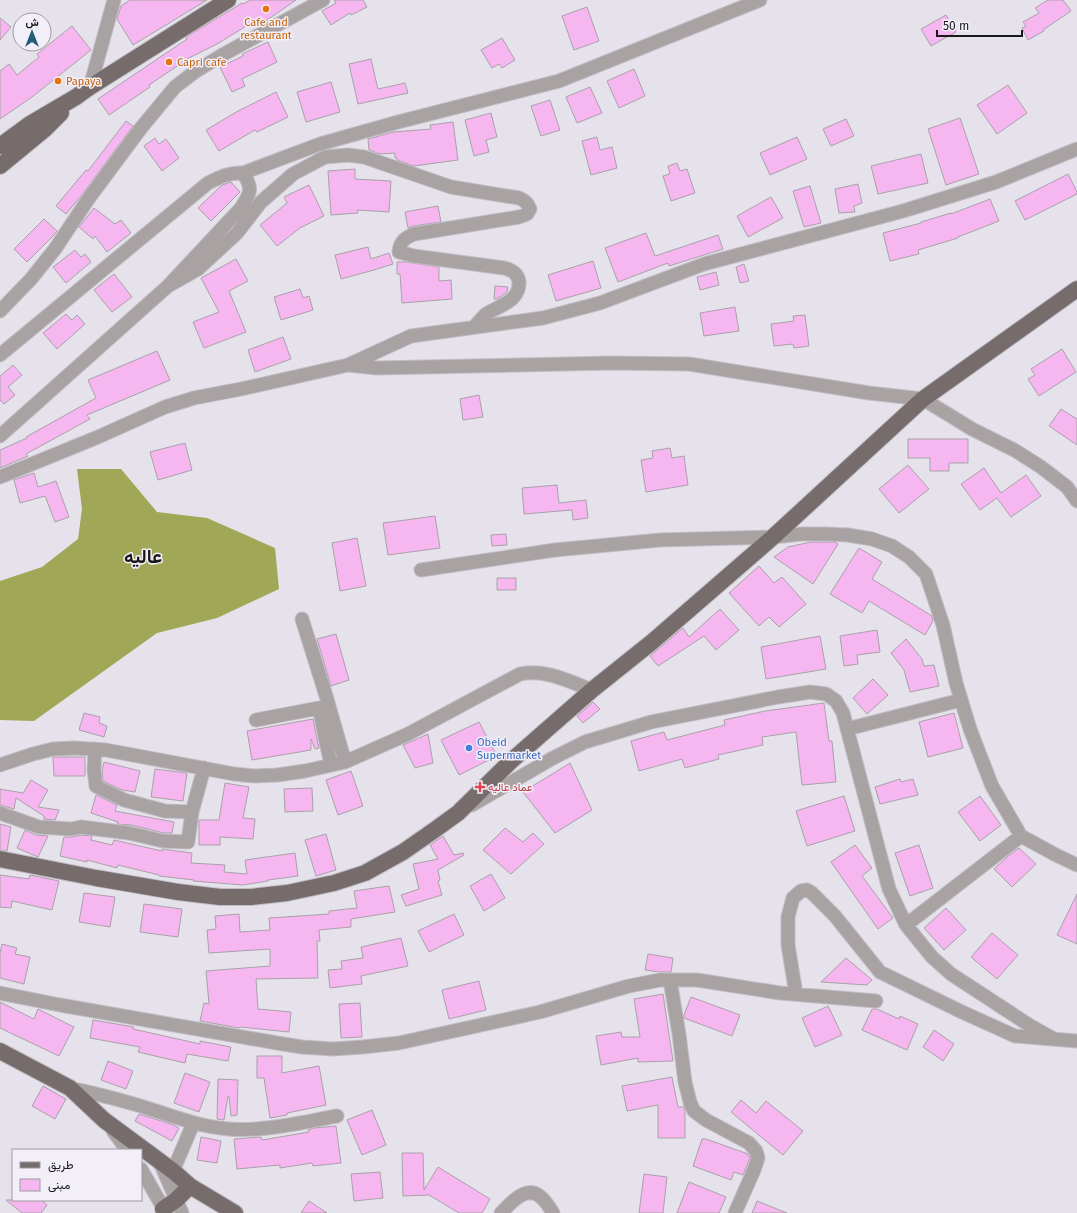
<svg xmlns="http://www.w3.org/2000/svg" width="1077" height="1213" font-family="'Fira Sans',Vazirmatn,sans-serif">
  <style>
    .forest { fill: #a0a757 }
    .building { fill: #f6b6f0; stroke: #a9a1a8 }
    .lines { fill: none; stroke-linecap: round; stroke-linejoin: round }
    .minor-casing { stroke: #c1bdc6; stroke-width: 15 }
    .major-casing { stroke: #c1bdc6; stroke-width: 18 }
    .minor { stroke: #a8a2a2; stroke-width: 13 }
    .major { stroke: #766c6c; stroke-width: 16 }
    .food-dot { fill: #e8710a; stroke: #f3eff9; stroke-width: 1.5 }
    .shop-dot { fill: #3f7fe0; stroke: #f3eff9; stroke-width: 1.5 }
    .health-dot { fill: #e0444e; stroke: #f3eff9; stroke-width: 1.5 }
    .labels { text-anchor: middle; stroke-width: 3; stroke-linejoin: round; paint-order: stroke }
    .food-label { font-size: 11px; fill: #c56008; stroke: #f3eff9; text-anchor: start }
    .shop-label { font-size: 11px; fill: #366cbe; stroke: #f3eff9; text-anchor: start }
    .health-label { font-size: 11px; fill: #be3a42; stroke: #f3eff9; text-anchor: start }
    .town-label { font-size: 19px; font-weight: bold; fill: #18171a; stroke: #f3eff9 }
  </style>
  <rect width="100%" height="100%" fill="#e6e2ec"/>
  <path class="forest" d="M77,469h44l36,43 50,6 68,30 4,41 -62,29 -60,15 -123,88 -34,-1v-139l42,-14 36,-28 4,-30z"/>
  <path class="building" d="M130,0h77l-74,45 -16,-26 4,-13z
    M250,0h46l-36,25 -4,-5 -39,24 -28,14 -40,27 1,2 -41,28 -11,-16 89,-60 -1,-2 48,-29 8,-5 1,1z
    M334,0h29l4,7 -16,8 -1,-2 -19,12 -9,-14 14,-8z
    M1048,0h15l8,11 -28,19 1,1 -16,9 -6,-12 4,-2 -3,-4 16,-9 -4,-5z
    M587,7l12,34 -25,9 -12,-34z
    M946,15l10,17 -25,14 -10,-17z
    M0,18l11,9 -11,13z
    M72,26l19,24 -59,47 -32,22v-48l9,-7 8,11 22,-18 -2,-3z
    M502,38l13,22 -13,8 -3,-4 -7,4 -11,-18z
    M268,42l9,20 -35,17 3,7 -13,6 -12,-25 23,-11 -1,-2z
    M371,59l7,30 27,-6 3,10 -50,11 -9,-40z
    M634,69l11,27 -26,12 -12,-27z
    M331,82l9,30 -34,10 -9,-30z
    M1008,85l19,28 -30,21 -20,-29z
    M590,87l12,26 -25,10 -11,-26z
    M276,92l12,25 -31,15 -2,-2 -36,21 -13,-21 32,-19z
    M550,100l10,30 -19,6 -10,-30z
    M491,113l6,24 -11,3 3,12 -15,4 -9,-36z
    M960,118l19,56 -33,11 -18,-56z
    M846,119l8,17 -23,10 -8,-17z
    M126,121l7,5 -52,70 -15,18 -10,-8 30,-36 2,1z
    M453,122l5,38 -44,6 -17,-6v-2h-2v-5l-15,1 -11,-4 -1,-11 25,-7 38,-3 -1,-4z
    M597,137l3,13 12,-3 5,21 -26,7 -9,-34z
    M797,137l10,22 -37,16 -10,-22z
    M155,138l4,6 7,-5 13,19 -17,13 -18,-25z
    M921,154l7,29 -50,11 -7,-28z
    M677,163l3,8 7,-2 8,24 -24,8 -8,-25 7,-2 -2,-8z
    M355,169v10l36,2 -2,31 -32,-2 1,3 -27,2 -3,-44z
    M1068,174l9,18v2l-52,26 -10,-19z
    M231,182l9,10 -29,29 -13,-13 24,-23z
    M858,184l4,19 -8,3 1,6 -16,1 -4,-24z
    M309,185l15,31 -24,12 -23,18 -17,-21 27,-22 -3,-6z
    M810,186l11,37 -17,4 -11,-36z
    M771,197l12,21 -35,19 -11,-21z
    M990,199l9,22 -41,16v1l-40,12 1,4 -29,7 -7,-28 38,-10v-1l30,-9v1z
    M438,206l3,16 -28,4 -5,2 -3,-16z
    M94,208l21,16 6,-4 10,13 -24,19 -12,-16 -2,3 -14,-12z
    M44,219l13,12 -3,4 -27,27 -13,-13z
    M646,233l9,23 63,-21 5,14 -54,17 -1,-3 -50,19 -13,-34z
    M368,247l3,12 18,-6 4,11 -19,6 -33,9 -6,-24z
    M75,250l6,7 4,-3 6,8 -25,21 -13,-16z
    M236,259l12,22 -19,10 17,41 -42,16 -11,-26 26,-10 -18,-34z
    M593,261l8,27 -45,13 -8,-26z
    M397,262h10l32,5v14l12,-1 1,19 -50,4 -2,-29h-3z
    M744,264l5,17 -9,2 -4,-16z
    M716,272l3,13 -19,5 -3,-13z
    M114,274l18,23 -20,15 -18,-22z
    M495,286l13,1 -1,5 -10,7h-3z
    M300,289l3,9 6,-2 4,14 -32,10 -7,-23z
    M735,307l4,24 -35,5 -4,-23z
    M66,314l6,6 5,-5 8,9 -28,25 -14,-16z
    M805,315l4,31 -15,2 -1,-4 -19,2 -3,-22 23,-3 -1,-5z
    M283,337l8,22 -36,13 -7,-22z
    M1062,349l14,23 -37,24 -11,-17 7,-4 -4,-6z
    M157,351l13,29 -83,35 3,4 -64,35 2,2 -28,12v-18l27,-12 -1,-1 70,-39 -8,-18z
    M13,365l9,10 -14,12 7,8 -11,9 -4,-4v-24z
    M479,395l4,22 -20,3 -3,-21z
    M1061,409l16,10v26l-28,-19z
    M908,439h60v24h-19v8h-19v-13h-22z
    M185,443l7,27 -34,10 -8,-28z
    M670,448l2,10 12,-2 4,29 -42,7 -5,-32 12,-2 -1,-7z
    M908,465l21,24 -30,24 -20,-24z
    M984,468l17,25 25,-18 15,21 -30,21 -14,-19 -17,12 -19,-26z
    M34,473l4,14 18,-6 13,36 -14,5 -10,-26 -25,7 -6,-23z
    M557,485l2,18 27,-3 2,18 -15,2 -1,-10 -48,4 -2,-26z
    M435,516l5,32 -52,7 -5,-32z
    M506,534l1,11 -15,1 -1,-11z
    M357,538l9,48 -26,5 -8,-48z
    M811,542h24l3,2 -25,40 -39,-27 14,-10z
    M859,548l23,14 -10,17 60,37 1,5 -8,14 -56,-34 -7,12 -32,-19z
    M759,566l15,17 8,-6 24,27 -27,23 -10,-10 -10,9 -30,-33z
    M497,578h19v12h-19z
    M720,609l19,21 -23,20 -12,-14 -46,30 -8,-10 33,-28 6,9z
    M877,630l3,22 -23,3 1,9 -14,2 -4,-30z
    M336,634l13,46 -18,6 -14,-47z
    M820,636l6,33 -60,10 -5,-32z
    M906,639l16,20 2,7 10,-1 5,21 -29,6 -6,-22 -13,-17z
    M873,679l15,16 -21,19 -14,-16z
    M593,702l7,7 -17,14 -6,-7z
    M824,703l5,38h3l4,41 -34,3 -6,-53 -34,5 1,8 -45,10 1,4 -34,9 -3,-9 -43,12 -8,-30 33,-9 3,8 58,-15 -1,-5 41,-9z
    M84,713l16,4 -1,6 8,3 -3,11 -25,-7z
    M954,713l9,35 -35,9 -9,-35z
    M313,719l6,29 -4,1 -4,-10v11l-59,10 -5,-29z
    M479,722l18,34 -38,19 -18,-35z
    M428,734l5,29 -18,5 -12,-23z
    M53,757h32v19h-31z
    M104,762l36,9 -5,21 -13,-2 -19,-9 -1,-11z
    M570,763l22,47 -37,23 -32,-41z
    M155,769l32,4 -4,28 -32,-4z
    M351,771l12,35 -25,9 -12,-35z
    M900,779l1,3 12,-3 5,16 -38,9 -5,-17z
    M31,780l17,10 -10,17 21,3 -4,10 -11,-1v-3l-28,-18 -2,11 -14,-4v-16l23,4z
    M225,783l24,4 -6,31 12,1 -2,20 -33,-2v8h-21v-25h20z
    M312,788l1,23 -28,1 -1,-23z
    M96,795l21,10 -2,6 59,11 -2,11h-8l-33,-8 -14,-1 1,-2 -27,-9z
    M844,796l11,35 -48,15 -11,-35z
    M980,796l21,29 -21,16 -22,-29z
    M0,824l11,3 -4,24 -7,-1z
    M505,828l18,14 10,-9 11,11 -33,30 -28,-24z
    M25,830l11,5 12,1 -10,21 -21,-9z
    M326,834l10,36 -20,6 -11,-36z
    M81,835l11,1 -1,4 21,5 2,-5 48,11v-2l30,4 -1,10 34,2 -1,7 23,2 -2,-14 50,-7 3,23 -30,4v1l-25,4 -50,-4 1,-1 -35,-4v-1l-41,-10 -1,3 -30,-8v2l-27,-6 4,-19h8z
    M443,836l11,19 9,-2 1,2 -26,15 2,10 -2,1 4,14 -36,11 -5,-11 18,-6 -6,-25 25,-5 -8,-14z
    M855,845l17,23 -10,8 31,42 -15,11 -47,-67z
    M919,845l14,43 -23,8 -15,-43z
    M1019,848l17,16 -24,23 -18,-18 13,-12z
    M491,874l14,24 -21,13 -14,-25z
    M0,875l29,4 1,-4 29,6 -7,29 -40,-9 -1,7 -11,-1z
    M389,886l6,26 -44,7v8l-32,3 1,11h-3l1,37 -62,1 2,30 33,3 -2,20 -49,-5 -1,1 -39,-7 4,-18 5,1 -3,-33 64,-5v-17l-61,4 -2,-23 9,-1 -1,-13 24,-2 1,18 30,-2 -1,-12 60,-4v-3l28,-3 -3,-17z
    M84,893l31,4 -5,30 -31,-5z
    M1077,894v50l-20,-9z
    M144,904l38,5 -4,28 -38,-5z
    M946,908l20,22 -22,20 -20,-22z
    M454,914l10,21 -35,17 -11,-21z
    M992,933l26,22 -21,24 -26,-22z
    M401,938l7,28 -47,10 1,8 -32,4 -2,-18 14,-1 -1,-8 22,-3 -2,-11z
    M2,944l15,4 -2,6 15,3 -6,27 -24,-6v-25z
    M648,954l25,4 -2,14h-12l-14,-2z
    M846,958l26,22 -5,5 -46,-3z
    M479,981l7,29 -37,9 -7,-29z
    M663,994l10,67 -35,1v-4l-37,7 -5,-29 25,-4 1,5h18l-6,-38z
    M691,997l49,18 -8,21 -48,-18v-3z
    M0,1002l34,17 4,-10 36,18 -15,29 -59,-28z
    M360,1003l2,34 -21,1 -2,-34z
    M828,1006l14,29 -27,12 -13,-29z
    M872,1009h5l22,10 1,-3 18,8 -11,26 -45,-20z
    M93,1020l41,7 -1,2 67,15v-3l31,6 -3,14 -41,-7 -2,9 -47,-11 2,-5 -50,-9z
    M934,1030l20,14 -11,17 -20,-14z
    M257,1056h25v17l37,-7 7,39 -39,8v2l-17,3 -6,-40h-7z
    M108,1061l25,10 -7,18 -25,-9z
    M185,1073l25,9 -11,30 -25,-9z
    M672,1077l6,30h6l1,4v27h-27v-33l-31,6 -5,-25z
    M218,1079l20,1 -1,35 -6,1 -2,-20h-1l-4,24 -7,-1z
    M43,1086l23,13 -11,20 -23,-13z
    M741,1100l15,13 10,-12 37,30 -20,24 -52,-43z
    M372,1110l14,35 -24,10 -15,-35z
    M139,1114l32,10 8,4 -7,13 -37,-20z
    M336,1126l5,37 -28,3 -1,-3 -32,5v-3l-43,4 -3,-30 27,-2 1,3 47,-8 -1,-2 6,-2z
    M201,1137l20,4 -4,22 -20,-3z
    M702,1139h4l42,15 2,4 -7,17 -9,-3 -3,8 -38,-14z
    M402,1153h21l1,37 14,-23 52,32 -8,14h-23l-30,-18 -26,1z
    M380,1172l3,26 -29,3 -3,-27z
    M644,1174l23,3 -4,36h-24z
    M689,1182l37,15 -7,16h-42z
    M6,1200h35l6,5 -6,8h-19z
    M309,1201l18,12h-26z
    M757,1201l30,12h-35z"/>
  <g class="lines">
    <defs>
      <path id="minor" d="M90,87l24,-87
        M243,173l77,-29 78,-22 161,-41 201,-81
        M168,286l30,-17 39,-36 24,-31 32,-28 32,-17 23,-2 16,2 87,30 68,11c6,3 9,5 11,11l-3,5 -8,3 -105,17c-9,4 -14,7 -15,18l15,4 90,12c8,2 14,5 15,14 1,20 -22,24 -34,33 -4,4 -7,8 -11,12
        M0,311l31,-32 24,-30 34,-51 52,-70 34,-41 21,-16 28,-17 99,-54
        M0,355l208,-172c12,-6 22,-11 35,-10 10,15 8,20 -2,35l-73,78 -168,150
        M348,365l29,3 233,-5 79,1 180,29 54,6 49,30 44,22 25,16 26,20 10,14
        M0,477l98,-40 67,-30 29,-9 47,-9 107,-24 63,-29 132,-18 57,-15 104,-39 199,-53 93,-29 81,-33
        M421,570l134,-20 105,-10 113,-3 29,-3h24l22,1 24,4 20,7 17,11 17,17 17,51 13,58 14,46 22,57 29,50 35,19 21,10
        M302,619l25,80 18,63
        M256,720l63,-12 12,57
        M847,729l114,-29
        M95,749l-1,21 2,16 28,14 41,11 27,1 12,-44
        M0,765l33,-11 20,-5 21,-1 32,2 128,24 20,2 23,-1 28,-4 40,-9 63,-28 112,-60c26,-5 48,7 72,16
        M472,805l81,-47 32,-16 66,-20 127,-25 32,-5 16,2 10,7 7,12 46,176 17,36 115,-89
        M0,813l39,14 32,2 10,-2 48,6 34,8 25,1 4,-30
        M906,925l26,32 19,17 78,51 23,13
        M670,980l9,54 6,48 5,20 4,9 12,9 43,23 7,8 2,7 -4,12 -19,43
        M0,993l60,12 217,38 25,4 31,2 30,-2 36,-4 141,-31 89,-26 31,-6h37l83,13 96,8
        M796,994l-8,-49v-28l5,-19 8,-7 6,-1 5,3 23,23 45,56 82,40 53,24 62,5
        M70,1088c17,4 36,8 53,13 36,9 68,25 106,28 34,3 75,-7 108,-13
        M113,1131l14,19
        M157,1160l5,7 20,46
        M141,1169l25,44
        M173,1171l20,-47
        M501,1213c10,-10 26,-30 41,-15 4,4 8,10 11,15"/>
      <path id="major" d="M0,146l30,-22 46,-27 14,-10 138,-87
        M0,166l45,-37 16,-16
        M0,859l96,19 82,14 42,5h31l36,-4 47,-10 31,-10 38,-21 33,-23 22,-16 53,-52 81,-71 60,-48 121,-105 150,-138 154,-110
        M0,1051l70,37 34,32 69,51 17,15 45,27
        M163,1209l13,-9 14,-14"/>
    </defs>
    <use href="#minor" class="minor-casing"/>
    <use href="#major" class="major-casing"/>
    <use href="#minor" class="minor"/>
    <use href="#major" class="major"/>
  </g>
  <g class="food-dot">
    <circle cx="266" cy="9" r="4"/>
    <circle cx="169" cy="62" r="4"/>
    <circle cx="58" cy="81" r="4"/>
  </g>
  <circle class="shop-dot" cx="469" cy="748" r="4"/>
  <path class="health-dot" d="M478 781h4v4h4v4h-4v4h-4v-4h-4v-4h4z"/>
  <g class="labels">
    <g class="food-label">
      <text x="266" y="26" text-anchor="middle">Cafe and<tspan x="266" dy="13">restaurant</tspan></text>
      <text x="177" y="66">Capri cafe</text>
      <text x="66" y="85">Papaya</text>
    </g>
    <g class="shop-label">
      <text x="477" y="746">Obeid<tspan x="477" dy="13">Supermarket</tspan></text>
    </g>
    <g class="health-label">
      <text x="488" y="791">عماد عاليه</text>
    </g>
    <g class="town-label">
      <text x="143" y="563">عاليه</text>
    </g>
  </g>
  <rect x="12" y="1149" width="130" height="52" fill="#f3eff9" stroke="#9b99a0"/>
  <rect x="20" y="1162" width="20" height="6" fill="#766c6c" stroke="#9b99a0"/>
  <text x="48" y="1169" font-size="12" fill="#18171a">طريق</text>
  <rect x="20" y="1179" width="20" height="12" fill="#f6b6f0" stroke="#9b99a0"/>
  <text x="48" y="1189" font-size="12" fill="#18171a">مبنى</text>
  <g transform="translate(32 32)"><circle r="19" fill="#f3eff9" stroke="#9b99a0"/>
  <path d="M0-3L7 15L0 10L-7 15Z" fill="#255d77"/>
  <text y="-6" font-size="11" font-weight="bold" text-anchor="middle" fill="#18171a">ش</text>
  </g>
  <path d="M937 30v6h85v-6" fill="none" stroke="#18171a" stroke-width="2"/>
  <text x="943" y="30" font-size="12" fill="#18171a" stroke="#f3eff9" stroke-width="3" paint-order="stroke">50 m</text>
</svg>
